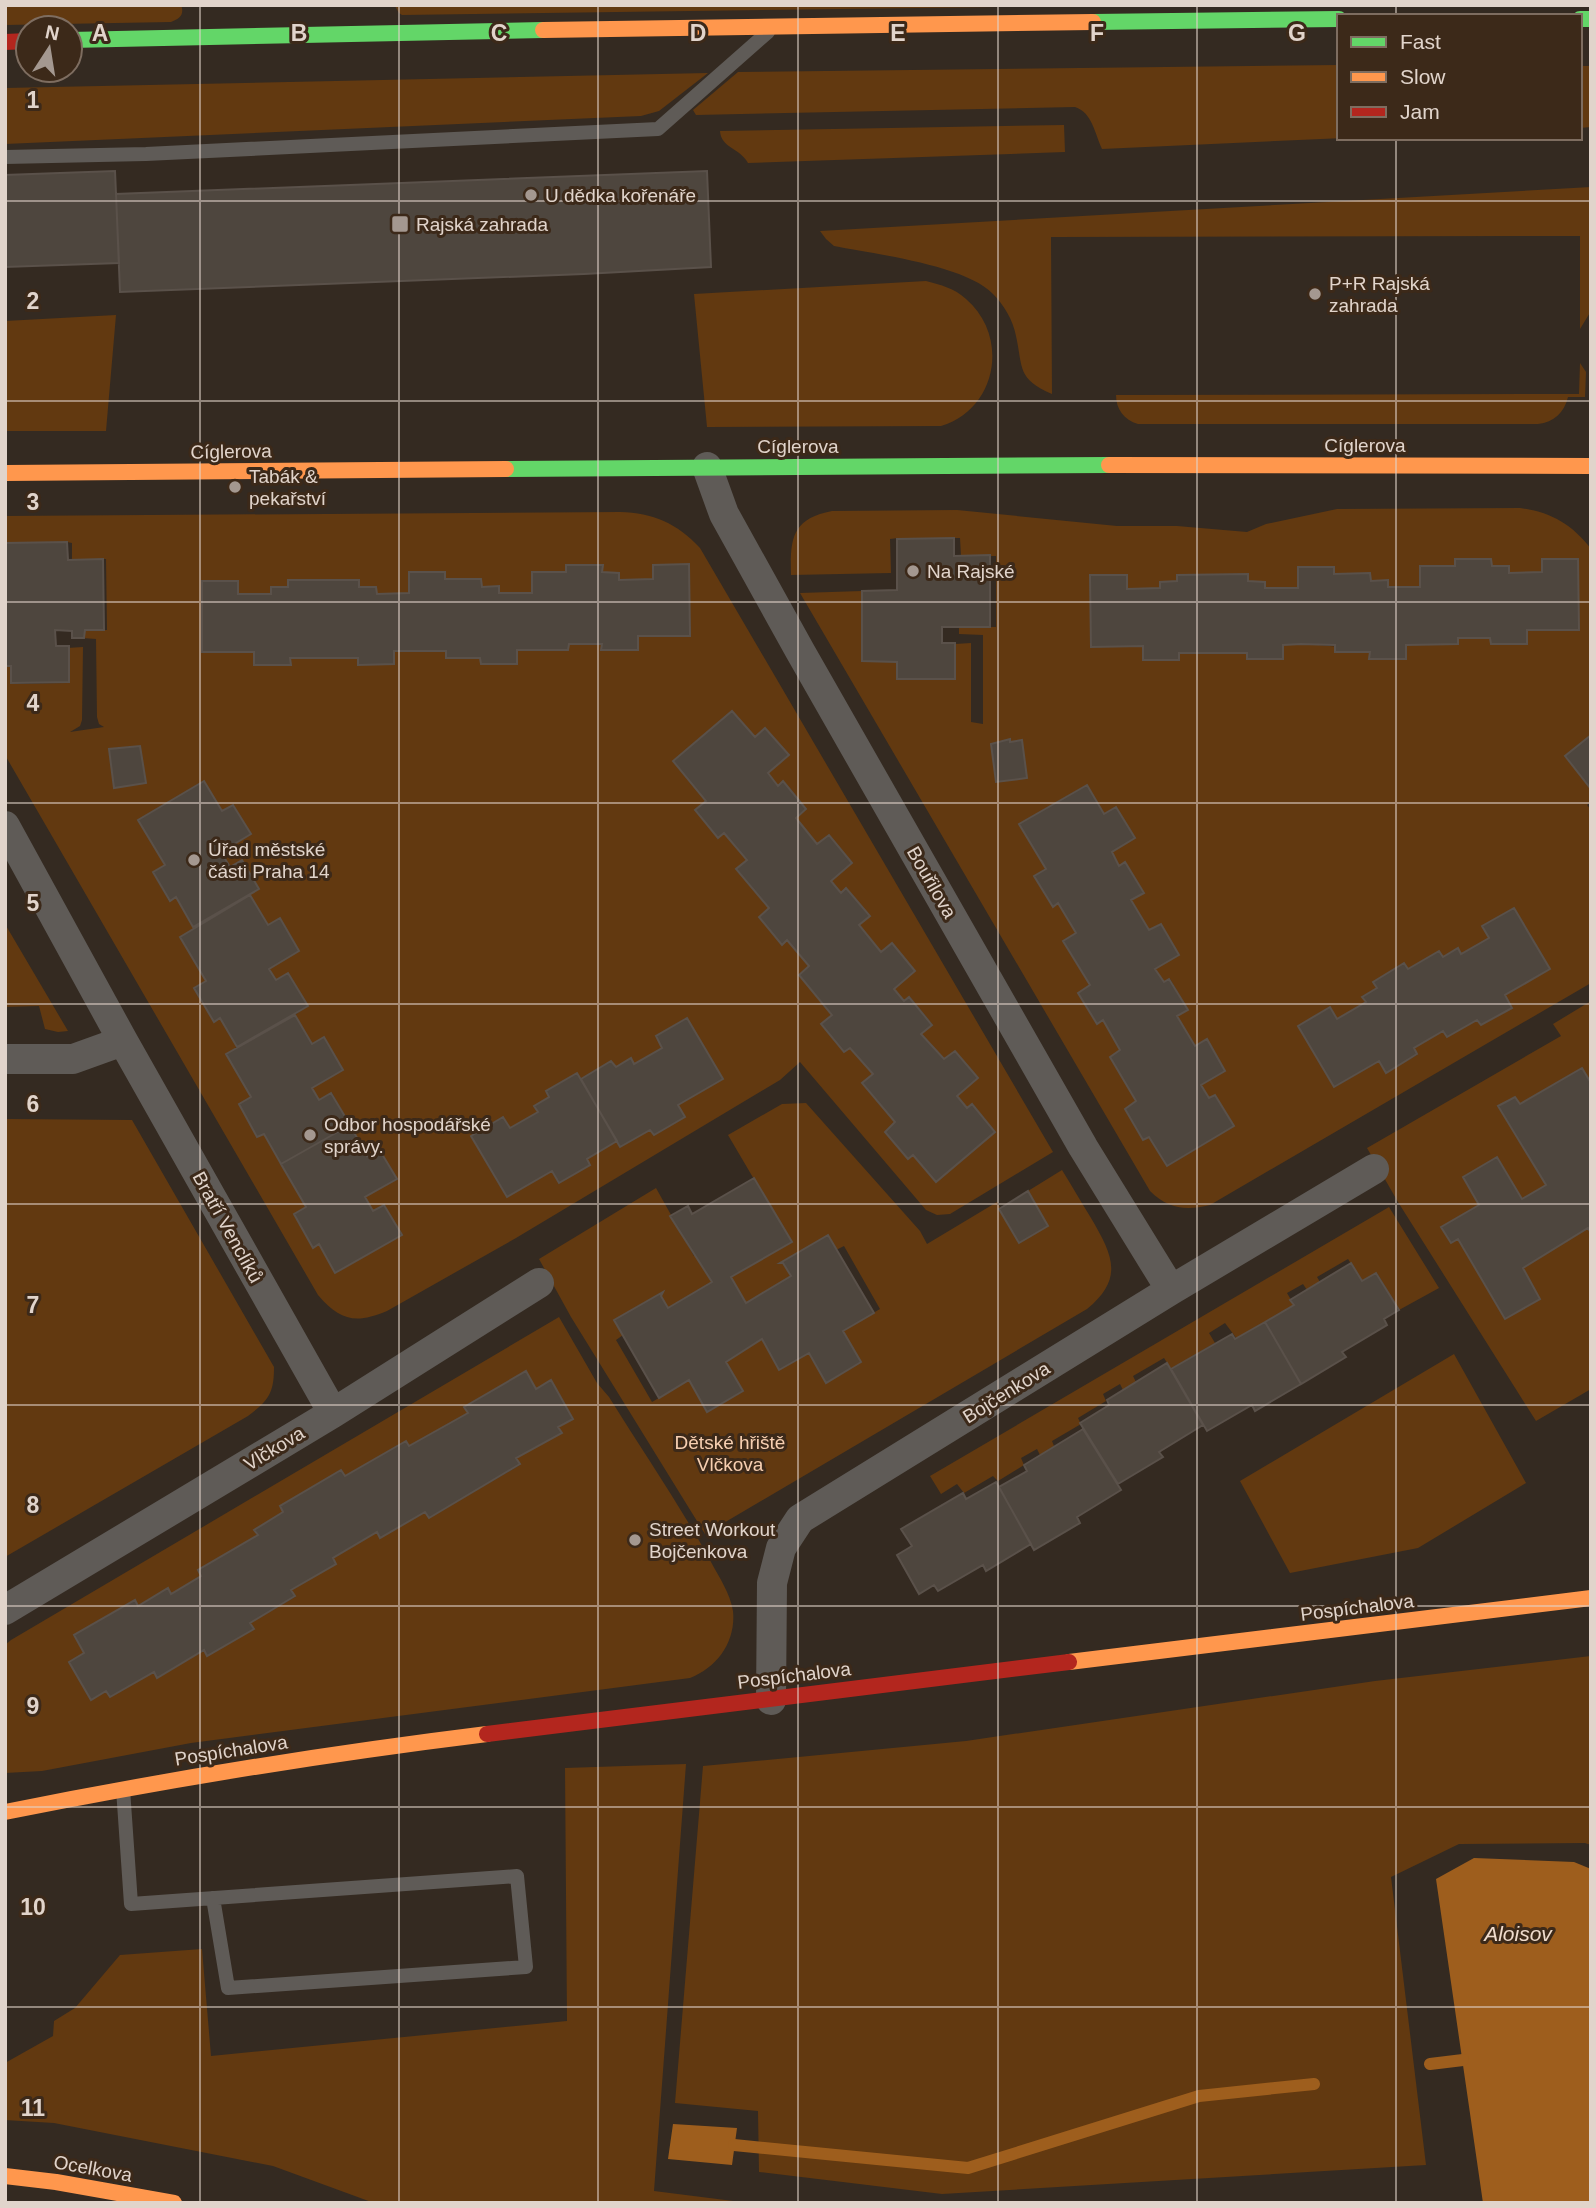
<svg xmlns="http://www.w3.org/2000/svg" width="1596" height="2208" font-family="Helvetica,sans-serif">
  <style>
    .green { fill: #623910; fill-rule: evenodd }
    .water { fill: #9e5e1d }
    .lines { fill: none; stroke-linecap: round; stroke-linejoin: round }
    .stream { stroke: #9e5e1d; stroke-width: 12 }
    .building { fill: #4e463e; stroke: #5a514a; stroke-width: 2 }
    .lane { stroke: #5f5b57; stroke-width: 14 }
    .street { stroke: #5f5b57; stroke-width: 30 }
    .fast { stroke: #63d668; stroke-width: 16 }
    .slow { stroke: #ff974d; stroke-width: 16 }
    .jam { stroke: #b3261e; stroke-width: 16 }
    .grid { fill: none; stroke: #e1d4cb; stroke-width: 2; stroke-opacity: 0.55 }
    .poi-dot { fill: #a49890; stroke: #3c2919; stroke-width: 2.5 }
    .labels { text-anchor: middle; stroke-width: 6; stroke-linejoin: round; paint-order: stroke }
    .poi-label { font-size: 19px; fill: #e1d4cb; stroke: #3c2919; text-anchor: start }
    .street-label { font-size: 19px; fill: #e1d4cb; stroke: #3c2919 }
    .park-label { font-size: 19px; fill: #f7cfb1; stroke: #3c2919 }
    .water-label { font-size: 21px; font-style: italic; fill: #f0dccd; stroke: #3c2919 }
    .grid-label { font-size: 23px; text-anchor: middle; font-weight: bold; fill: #e1d4cb; stroke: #3c2919; stroke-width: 6; stroke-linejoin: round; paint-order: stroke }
  </style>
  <rect width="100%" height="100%" fill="#342a21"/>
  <path class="green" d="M181,5c4,10 -2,14 -10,17l-166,3v-19z
    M1138,5l-736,10 -3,-2 -4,-7z
    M1339,65v73h5l-242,11c-7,-15 -10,-37 -27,-42l-379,8 -3,-5 45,-38z
    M1580,66h11v61l-11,1z
    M708,73l-49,38 -18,5 -636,28v-56z
    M1064,125l1,27 -317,11c-8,-15 -27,-15 -28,-32z
    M1591,187v124l-11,18v-93l-529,1 1,157c-35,-15 -29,-26 -36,-58 -3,-16 -12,-31 -23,-42 -27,-29 -119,-40 -159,-48l-8,-7 -6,-8z
    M926,281c15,4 28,7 40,18 44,38 31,110 -25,127l-234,1 -13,-133z
    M116,315l-10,116h-101v-110z
    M1580,363l6,9 -1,25h-17c-4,16 -14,25 -30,27h-400c-14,-4 -22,-15 -22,-29l463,-1z
    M1520,508c30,4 52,16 71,41v186l-26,21 26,33v13l-4,3 4,5v173l-381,222c-24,6 -42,4 -60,-14l-350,-598 62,-2v70l35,1 58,-18 16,-1v79l12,2v-89l-24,-1v-7h37v-71h-35l-1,-18h-62l-8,1 1,34 -100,2c-1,-37 1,-56 41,-64l125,-1 160,16h60l70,6 19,-8 71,-15zM1456,559h35l1,7 17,7 33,-1v-13h36l1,71h-52l-1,14h-35l-1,-6h-32l-1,6 -51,1v14h-36v-7c-30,-6 -57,-9 -87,-7l-1,14h-35v-6h-68v7h-35l-1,-14 -53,-71h36l1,14 33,-1v-6l17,-1v-6l70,-1 1,7 17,1v6h33l36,-21v7l36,-1 1,8 16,-1 1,7h32v-21h35zM1009,740l1,2 12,-2 4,38 -30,4 -5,-38zM1086,785l18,29 12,-7 19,30 -23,15 7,14 6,-3 19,30 -13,7 18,30 12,-6 18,31 -24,14 9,13 6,-3 18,31 -11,6 18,30 12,-7 18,31 -24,15 8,13 6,-3 19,31 -66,40 -19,-29 -6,3 -18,-31 11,-8 -26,-44 10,-7 -17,-30 -7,3 -18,-30 12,-8 -26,-44 12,-8 -18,-30 -6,3 -18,-30 12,-8 -27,-44zM1514,908l36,61 -45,26 6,13 -30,17 -4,-5 -34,11 -29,17 3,7 -31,17 -7,-11 -44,26 -37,-61 31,-19 8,12 29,-17 -4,-6 15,-8 -4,-6 31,-19 4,6 31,-18 4,6 14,-9 4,6 28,-16 -6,-12z
    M620,512c33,1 57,11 80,36l353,604 -103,62 -13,1 -11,-5 -126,-148 -20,18 -264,158 -129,73c-31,13 -47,10 -69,-16l-313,-540v-88h5v17l57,-1v-35l16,-1 -1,73 -2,6 -10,6 34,-5 -5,-3 -2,-7 -1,-78 -14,-1 3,-8h22l-1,-71 -34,1v-17l-5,-1 -62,1v-27zM689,564l1,72h-52l-1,14h-35v-6h-33l-1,6h-51v14h-36l-1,-6h-34v-7h-52v13l-35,1 -1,-7h-68v7h-35l-1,-13 -52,-1v-70h36v13h33l17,-7 71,-6v6h17l1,7 32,-1v-20l36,-1v7h36l1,8 17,-1v7h33v-21h34l37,-6 -1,6 17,1v7l34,-1v-14zM732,711l23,26 10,-9 23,27 -20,18 10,13 5,-5 23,28 -10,9 21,26 35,19 -21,18 10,12 5,-4 24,27 -11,9 22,27 11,-8 23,27 -21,18 10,12 6,-4 22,27 -11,10 23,25 11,-8 23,27 -21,18 10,12 6,-4 22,28 -59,49 -23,-26 -5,4 -23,-27 10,-10 -22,-48 -23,-26 -28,-24 10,-9 -32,-39 9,-10 -22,-26 -5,5 -23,-28 10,-9 -33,-39 11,-9 -23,-27 -28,-23 10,-9 -33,-40zM139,746l7,37 -31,5 -6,-39zM204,782l18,29 11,-6 18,29 -30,18 9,15 12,-7 17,29 -66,38 -17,-30 -7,4 -16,-28 12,-8 -27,-45zM250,896l18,29 31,26 -30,18 7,11 12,-7 19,33 -12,9 17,29 12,-7 -12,51 7,12 13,-7 35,63 11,-7 18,30 -31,18 8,14 11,-6 17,30 -65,38 -17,-29 -6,3 -19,-32 12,-8 -42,-73 -7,3 -18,-32 12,-8 -25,-43 11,-7 -17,-29 -6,4 -20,-34 12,-7 -26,-44zM686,1018l37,61 -45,26 7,12 -31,18 -4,-5 -29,16 -4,-5 -30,18 3,6 -31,18 -7,-12 -45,26 -36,-61 31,-19 8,11 28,-16 11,-15 -3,-6 31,-18 4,6 30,-17 5,5 14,-8 4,5 28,-16 -6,-12z
    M5,924l63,107 -10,1 -13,-3 -6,-23 -34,1z
    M1591,1001v82l-9,-15 -62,36 -5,-7 -16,9 47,79 -24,14 -25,-42 -34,20 16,28 -38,22 10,16 7,-4 65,29 65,-40 3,5v156l-55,32 -138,-219 -31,-54 194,-112 -8,-12z
    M806,1103l114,128 7,13 70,-42 22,39 9,-50 34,-21c10,16 19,32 29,48 21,36 34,60 -4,91l-382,225 -134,-217 -32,-58 117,-71 38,68 2,-1 16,27 -44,26 -7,-12 1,-4 -48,28 9,15 -7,5 36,62 37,-22 19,32 35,-21 -17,-29 36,-23 17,31 30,-17 18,29 34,-20 -18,-31 37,-22 -36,-63 -8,4 -8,-14 -48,27h3l8,13 -45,27 -15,-26 60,-35 -63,-107 54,-31z
    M5,1119l127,1 142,247c0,26 -5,33 -26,49l-243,141z
    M1389,1207l50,81 -40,22 -22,-37 -15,8 -14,-22 -31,18 3,5 -13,8 -4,-6 -16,9 7,12 -57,34 -12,-16 -16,10 6,10 -44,26 -7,-11 -31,18 3,6 -13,8 -3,-6 -17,10 3,7 -28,17 3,6 -29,17 2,5 -14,9 -3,-6 -16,9 3,7 -26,16 -5,-5 -29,17 -7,-9 -16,10 -11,-18z
    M559,1317l38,66 12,14c34,55 71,108 102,165 8,15 19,31 22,49 3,30 -15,56 -43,67l-499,65 -149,28 -37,2v-128l6,-5zM526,1372l10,17 15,-9 22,38 -15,9 3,6 -45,25 4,7 -91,53 -4,-6 -44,25 -4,-5 -44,26 3,6 -45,26 4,7 -45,26 3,5 -46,27 -3,-5 -46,28 -4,-6 -44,25 -4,-6 -15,9 -7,-47 -10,-18 61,-35 3,6 30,-17 3,5 30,-18 -3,-6 60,-35 -4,-5 29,-18 -3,-6 61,-36 4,6 61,-35 3,5 59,-33 -3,-7z
    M1454,1354l72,129 -108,65 -128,25 -50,-92z
    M1591,1656v189l-6,-2 -126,1 -68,33 35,288 -484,29 -183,-22 -1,-61 -83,-8 28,-337 263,-25 409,-60z
    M686,1764l-32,427 95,12h-375l-101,-37 -219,-43 -49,-3v-57l48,-27 1,-15 21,-13 45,-53 82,-6 9,107 356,-35 -2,-253z"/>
  <path class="water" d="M1474,1858l100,4 17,7v334h-108l-47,-324z
    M673,2124l64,4 -5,37 -64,-6z"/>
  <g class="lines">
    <path class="stream" d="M1430,2064l33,-4
      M734,2145l234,23 231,-72 115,-12"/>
  </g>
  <path class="building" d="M115,171l4,92 -114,4v-92z
    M707,171l4,96 -127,7 -464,18 -4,-98z
    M954,538v18l36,-1v72h-48v16h13v36h-58v-17l-35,-1v-70l35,-1v-51z
    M67,542l1,18 35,-1 1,71h-19l-1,8h-12v-7l-17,-1 1,16h13v36l-58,1v-17h-6v-123z
    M1455,559h36l1,7h17v7l33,-1v-13h36l1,71h-52v14h-36l-1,-6h-32v6l-52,1v14h-37l1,-7h-35v-7l-34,-1 -18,1v14h-36v-6h-68v7h-36v-14l-52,1 -1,-72h37v14l33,-1v-6l17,-1v-6l71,-1v7l17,1v6h33v-21h36v7l36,-1 1,8 17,-1v7h32v-21h35z
    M689,564l1,72h-52v14h-37l1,-6h-33l-1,6h-51v14h-36l-1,-6h-34v-7h-52v13l-36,1v-7h-68l1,7h-37v-13h-52v-71h36v13h33v-7h17v-7h71v7h17l1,7 32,-1v-21h36v7h36l1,8 17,-1v7h33v-21h34v-7h37l-1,7 17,1v7l34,-1v-14z
    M732,711l23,26 10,-9 24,27 -21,18 10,13 5,-5 23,28 -10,9 21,26 12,-9 23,28 -21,18 10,12 5,-5 24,28 -11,9 22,27 11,-9 23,28 -21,18 10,12 5,-4 23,28 -11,9 23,25 11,-8 23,27 -21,18 10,12 5,-4 23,28 -59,50 -23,-27 -5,4 -23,-27 10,-10 -33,-39 11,-9 -23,-26 -6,4 -23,-28 11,-9 -33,-40 10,-9 -22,-26 -5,5 -23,-28 10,-9 -33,-39 11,-9 -23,-27 -6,5 -23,-28 11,-9 -33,-40z
    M1591,735v54l-26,-33z
    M1010,739v3l12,-2 5,38 -31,4 -5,-38z
    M140,746l6,37 -32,5 -5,-39z
    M204,781l18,30 11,-6 18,29 -30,18 9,15 12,-7 17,29 -66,38 -17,-30 -6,4 -17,-29 12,-7 -27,-45z
    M1087,785l17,29 12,-7 19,31 -23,14 7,14 6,-4 19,31 -13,7 18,30 12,-6 18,31 -24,14 9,13 5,-3 19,31 -11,6 18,30 12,-7 18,32 -24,14 8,13 6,-3 19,31 -67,40 -18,-29 -6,3 -18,-31 11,-8 -26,-44 10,-7 -17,-30 -6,4 -19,-31 12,-8 -27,-44 13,-8 -18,-30 -5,4 -19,-31 12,-7 -27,-45z
    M250,895l18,30 12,-7 19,33 -30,18 7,11 12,-7 20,33 -71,41 -17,-29 -6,4 -20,-34 12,-7 -26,-44z
    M1514,908l36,61 -45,26 7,13 -31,17 -4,-5 -30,17 -4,-6 -29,17 3,6 -31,19 -7,-12 -45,26 -36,-61 32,-19 7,12 29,-17 -4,-5 15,-9 -4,-6 31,-19 4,6 31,-18 4,6 15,-9 3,6 28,-16 -7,-12z
    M295,1015l17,29 12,-7 19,33 -31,18 7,12 12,-7 19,32 -69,39 -17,-30 -7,3 -18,-33 12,-7 -25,-43z
    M687,1018l36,61 -45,26 7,12 -31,18 -4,-5 -30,17 -39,-68 30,-18 5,6 15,-9 3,6 28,-16 -6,-12z
    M1582,1068l9,15v150l-3,-5 -65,40 17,31 -35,20 -47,-80 -7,4 -10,-16 38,-22 -16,-28 34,-20 25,42 24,-14 -48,-79 17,-9 5,7z
    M577,1073l40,68 -30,18 3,6 -31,18 -7,-12 -45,26 -36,-61 32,-19 7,11 28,-16 -4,-6 15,-9 -3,-6z
    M350,1125l17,31 12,-7 18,30 -32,18 8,14 11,-6 18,30 -67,38 -16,-29 -6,4 -19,-34 12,-7 -25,-43z
    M754,1178l38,64 -61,35 15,26 45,-27 -8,-13h-3l48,-28 46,78 -31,18 18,31 -35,21 -17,-30 -30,17 -17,-31 -36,23 17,29 -36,21 -18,-32 -30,18 -45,-78 49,-28 -2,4 7,12 44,-26 -42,-66 18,-10 4,8z
    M1028,1191l20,35 -29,17 -20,-34z
    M1351,1263l11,18 14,-8 23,37 -15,9 3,6 -45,27 4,5 -45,27 -36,-62 29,-17 -4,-5z
    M1265,1322l36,62 -46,27 -3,-6 -45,26 -36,-62 61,-35 3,5z
    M1167,1363l36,62 -44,27 4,5 -45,27 -38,-61 29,-18 -2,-5z
    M526,1371l10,18 15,-9 22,39 -15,8 4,6 -46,25 4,6 -91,54 -4,-6 -45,26 -3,-6 -44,26 3,6 -45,26 4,6 -45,27 4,6 -47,27 -3,-6 -47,28 -3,-6 -44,25 -4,-6 -15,9 -22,-38 15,-9 -10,-18 61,-35 3,6 30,-18 3,6 30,-18 -3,-6 60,-35 -4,-5 29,-18 -3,-6 61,-36 4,6 61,-35 3,5 59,-33 -4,-6z
    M1083,1429l38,61 -44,27 3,6 -46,27 -35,-63 28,-16 -3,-6z
    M996,1482l35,62 -45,27 -3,-6 -45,26 -4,-6 -15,9 -22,-39 15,-9 -11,-17 62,-36 3,6z"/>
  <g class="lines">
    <path class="lane" d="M5,157l141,-3 512,-25 110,-97
      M123,1789l8,115 386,-28 9,91 -298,21 -15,-90"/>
    <path class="street" d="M707,467l17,47 76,137 283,496 88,143
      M5,826l118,215 210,372
      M5,1059h68l50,-18
      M5,1610l328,-197 206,-130
      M771,1700l1,-117 9,-35 19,-29 371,-229 203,-121"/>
    <path class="fast" d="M1580,19h11
      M1093,22l246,-3
      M70,40l473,-10
      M506,469l603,-4"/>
    <path class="slow" d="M543,30l550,-8
      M1109,465l482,1
      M5,473l501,-4
      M1069,1662l522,-64
      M5,1812c159,-32 320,-58 482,-78
      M5,2176l51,6 118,21"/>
    <path class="jam" d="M5,42l23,-1
      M487,1734l582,-72"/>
  </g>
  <path class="grid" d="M200,5v2198M399,5v2198M598,5v2198M798,5v2198M998,5v2198M1197,5v2198M1396,5v11M1396,138v2065M5,201h1586M5,401h1586M5,602h1586M5,803h1586M5,1004h1586M5,1204h1586M5,1405h1586M5,1606h1586M5,1807h1586M5,2007h1586"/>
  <g class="poi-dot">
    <circle cx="531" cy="195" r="7"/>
    <rect x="391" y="215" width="18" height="18" rx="3.5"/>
    <circle cx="1315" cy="294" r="7"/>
    <circle cx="235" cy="487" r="7"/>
    <circle cx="913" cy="571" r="7"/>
    <circle cx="194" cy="860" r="7"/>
    <circle cx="310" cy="1135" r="7"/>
    <circle cx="635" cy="1540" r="7"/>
  </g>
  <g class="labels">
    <g class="poi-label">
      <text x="545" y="202">U dědka kořenáře</text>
      <text x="416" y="231">Rajská zahrada</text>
      <text x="1329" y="290">P+R Rajská<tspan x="1329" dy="22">zahrada</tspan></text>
      <text x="249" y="483">Tabák &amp;<tspan x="249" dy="22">pekařství</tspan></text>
      <text x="927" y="578">Na Rajské</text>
      <text x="208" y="856">Úřad městské<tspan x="208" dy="22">části Praha 14</tspan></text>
      <text x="324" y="1131">Odbor hospodářské<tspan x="324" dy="22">správy.</tspan></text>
      <text x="649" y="1536">Street Workout<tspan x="649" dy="22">Bojčenkova</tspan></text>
    </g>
    <g class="street-label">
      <text x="1365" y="452">Cíglerova</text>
      <text x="798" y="453">Cíglerova</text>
      <text transform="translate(231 451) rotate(-1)" y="7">Cíglerova</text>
      <text transform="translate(932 882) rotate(60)" y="7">Bouřilova</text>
      <text transform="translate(228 1227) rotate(61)" y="7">Bratří Venclíků</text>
      <text transform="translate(1006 1392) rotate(-32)" y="7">Bojčenkova</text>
      <text transform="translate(274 1448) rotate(-31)" y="7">Vlčkova</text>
      <text transform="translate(1357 1607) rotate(-7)" y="7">Pospíchalova</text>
      <text transform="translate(794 1675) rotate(-7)" y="7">Pospíchalova</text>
      <text transform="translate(231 1750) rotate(-9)" y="7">Pospíchalova</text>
      <text transform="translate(93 2168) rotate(10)" y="7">Ocelkova</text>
    </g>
    <g class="park-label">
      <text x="730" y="1449">Dětské hřiště<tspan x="730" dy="22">Vlčkova</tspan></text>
    </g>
    <g class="water-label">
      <text x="1518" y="1941">Aloisov</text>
    </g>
  </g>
  <g class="grid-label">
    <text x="100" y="41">A</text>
    <text x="299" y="41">B</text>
    <text x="499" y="41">C</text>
    <text x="698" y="41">D</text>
    <text x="898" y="41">E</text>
    <text x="1097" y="41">F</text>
    <text x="1297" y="41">G</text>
    <text x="33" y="108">1</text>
    <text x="33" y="309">2</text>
    <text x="33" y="510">3</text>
    <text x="33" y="711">4</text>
    <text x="33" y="911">5</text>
    <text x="33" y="1112">6</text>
    <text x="33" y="1313">7</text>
    <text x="33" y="1513">8</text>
    <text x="33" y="1714">9</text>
    <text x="33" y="1915">10</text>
    <text x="33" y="2116">11</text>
  </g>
  <rect width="1596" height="2208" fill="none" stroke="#e1d4cb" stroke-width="14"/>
  <rect x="1337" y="14" width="245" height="126" fill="#3c2919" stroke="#7e6d60" stroke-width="2"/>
  <rect x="1351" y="37" width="35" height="10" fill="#63d668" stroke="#7e6d60" stroke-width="2"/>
  <text x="1400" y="49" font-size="21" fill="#e1d4cb">Fast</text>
  <rect x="1351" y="72" width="35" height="10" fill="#ff974d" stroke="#7e6d60" stroke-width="2"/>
  <text x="1400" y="84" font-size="21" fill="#e1d4cb">Slow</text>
  <rect x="1351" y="107" width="35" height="10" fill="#b3261e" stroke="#7e6d60" stroke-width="2"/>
  <text x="1400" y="119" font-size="21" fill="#e1d4cb">Jam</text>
  <g transform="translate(49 49) rotate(12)"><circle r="33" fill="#3c2919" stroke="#7e6d60" stroke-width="2"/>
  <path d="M0-5L12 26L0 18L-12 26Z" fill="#a49890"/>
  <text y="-10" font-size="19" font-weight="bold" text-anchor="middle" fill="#e1d4cb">N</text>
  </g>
</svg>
